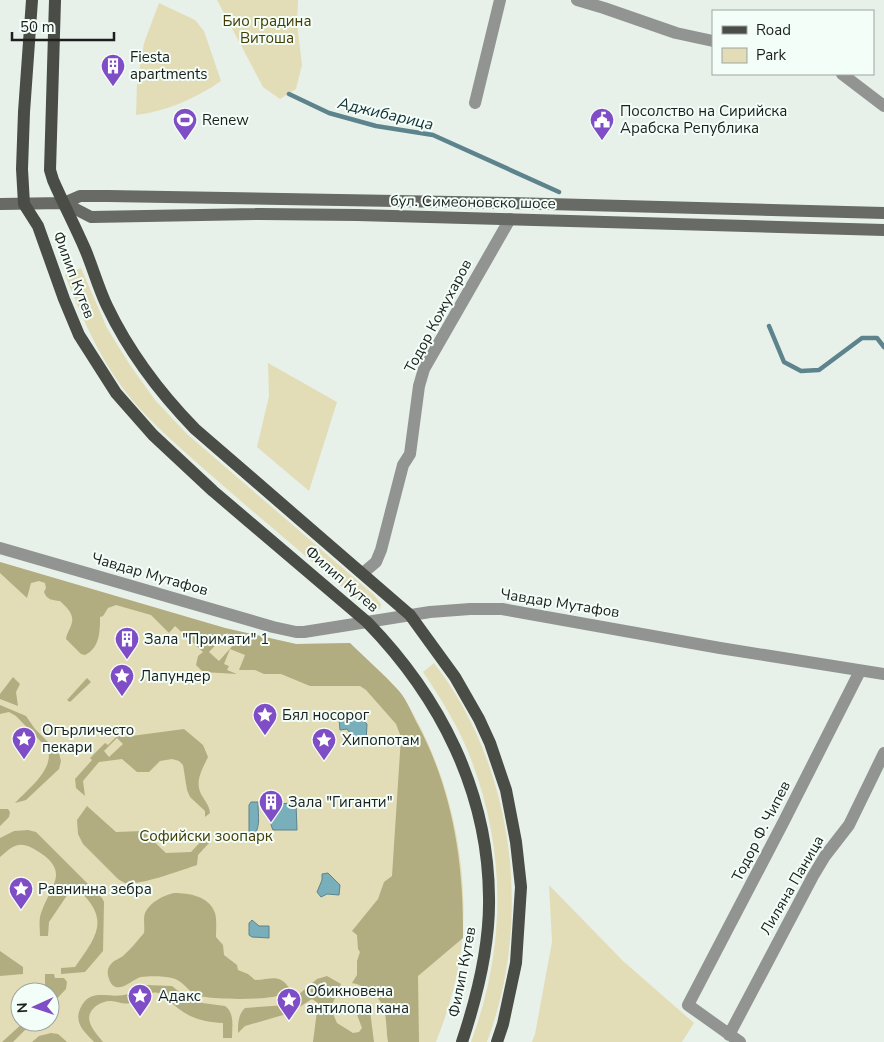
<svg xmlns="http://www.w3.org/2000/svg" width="884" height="1042" font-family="'Nunito Sans',sans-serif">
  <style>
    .green { fill: #e2ddb6; fill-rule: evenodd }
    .forest { fill: #b2ac81; fill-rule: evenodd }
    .water { fill: #79aebb; stroke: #5d838c }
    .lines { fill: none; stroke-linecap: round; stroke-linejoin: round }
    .stream { stroke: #5d838c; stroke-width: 4.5 }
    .minor { stroke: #929491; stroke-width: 12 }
    .secondary { stroke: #676a65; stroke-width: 12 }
    .primary { stroke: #494d46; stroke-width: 12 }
    .labels { text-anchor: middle; stroke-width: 4; stroke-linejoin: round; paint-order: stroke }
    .park-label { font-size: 15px; fill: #423b02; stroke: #f4fef8 }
    .poi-label { font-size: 15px; fill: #1c1f1d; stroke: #f4fef8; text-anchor: start }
    .street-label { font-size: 15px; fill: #1c1f1d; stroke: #f4fef8 }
    .water-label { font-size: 16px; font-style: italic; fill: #132f35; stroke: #f4fef8 }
  </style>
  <rect width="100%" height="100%" fill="#e7f1ea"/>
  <path class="green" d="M217,0h81l-1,23 5,42 -6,24 -16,10 -17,-12z
    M159,3l36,17 9,11 17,50c-26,18 -54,30 -85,34l1,-32 7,-40z
    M81,268l26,60 23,37 25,35 32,34 187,161 7,9 -1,5 -4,1 -16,-8c-52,-44 -105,-88 -156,-133 -30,-27 -62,-53 -85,-86 -24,-34 -39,-71 -54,-108z
    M268,363l69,39 -28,89 -52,-44 12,-51z
    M0,562l225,66 71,16 54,-1c12,11 24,23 35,34 5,6 12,11 16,17 45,67 69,165 61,246 -3,35 -13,69 -26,102h-436zM20,992h30v30h-30z
    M434,663c81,104 99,257 53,379h-16c34,-92 36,-187 1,-280 -11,-31 -30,-62 -49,-90z
    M549,885l74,76 71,62 -12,19h-150l3,-8 17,-92z"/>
  <path class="forest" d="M0,562l225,66 71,16 54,-1c16,16 34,31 49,48 8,9 13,23 19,34 35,66 46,139 45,213l-45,38 1,66h-31c-2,-11 -1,-26 -5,-36 -5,-11 -19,-21 -31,-23l5,-8v-14l3,-9 -2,-3 -1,-14 -5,-4 26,-32 6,-17 8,-6 9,-139 -5,-13 -30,-34 -6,-4h-50l-29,-12h-17l-9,-4h-16l6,-15 -15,-6 -6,15 5,2 -2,4 10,4 -34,-2 -7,-7 2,-9 5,-4 -28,-26 -6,7 -18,-18 -35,-10 -8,3 -5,8 -3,1c0,14 0,31 -15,38l-4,-1 -15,-15c1,-7 5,-11 6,-17 2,-9 -7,-16 -12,-21 -8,-1 -13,-1 -16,-9l2,-4 -1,-5 -6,-2 -8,2 -4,15 -27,-25zM227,633l9,9 -17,19 -10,-9z
    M13,677l7,7 -4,8 2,14 -18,-7v-5z
    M87,678l4,4 -21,20 -3,-2z
    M0,705l26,11 9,13 24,24 2,8 -2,8 -33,31 -11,3c13,-14 39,-33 33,-54l-32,-33 -7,-4 -9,2z
    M184,729l19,16 5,12c-7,15 -15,27 -4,42 3,5 5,7 6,14l-5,4v-6l-15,-14 -3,-7 -4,-25 -4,-4 -7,-2 -12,2 -11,11h-12l-15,-13 -23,3 -16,19 2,15 -9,-8 -1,-9 17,-19 -2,-2 15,-15 3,2 8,-8 -2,-2 10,2zM117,738l6,6 -14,13 -5,-6z
    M87,806l29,26 27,-1 23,22 25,-1 14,-15v-5l5,4v6l-12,13 -1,10c-15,5 -58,21 -72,18 -3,-1 -5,-3 -7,-4l-35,-35 -5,-10 -1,-14z
    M0,809h8l2,3 -1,5 -9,9z
    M28,830l8,2 66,66 2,4 -1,49 -18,21 -24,2v-6l14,-1c24,-34 35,-48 1,-80l-4,1 -23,34 -1,14h-8c0,-6 -1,-13 0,-19 9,-32 34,-45 -6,-68 -16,-9 -22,-2 -34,8v-19l14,-7z
    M174,893c15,0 35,3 41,20 2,7 1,16 1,24l7,8 1,10 13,10 1,5 10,4 7,6c16,0 24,-7 34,8 -3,4 -6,7 -12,8 -14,4 -67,4 -80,-1 -10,-4 -14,-15 -25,-17 -9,-2 -22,-2 -31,-1 -9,2 -25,21 -32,2 -2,-5 -2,-11 2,-15 3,-4 8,-5 12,-8 8,-7 14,-15 21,-23 1,-6 -1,-14 1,-20 5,-11 19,-18 29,-20z
    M0,951l23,16v7l-23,2z
    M45,974h9l1,4h9l3,4 -1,7 -16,17v-14h-5z
    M327,976l14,8c-3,9 -8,16 -10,25l6,14 16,10 6,-1 3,-4 -6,-16 3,-6 5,-2 6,7 4,31h-61l5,-39 -6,-4 -22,14 -45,13 -7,7c0,-10 0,-18 7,-25l41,-3 31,-26z
    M145,985l27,1 16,13 7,3 30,4c10,7 7,21 7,32h-9v-15c-20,-1 -34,-5 -49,-18 -5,-4 -10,-10 -16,-12 -11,-3 -18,8 -28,10 -7,2 -13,-2 -19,-2 -6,0 -11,2 -15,5 -15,12 -2,25 7,36h-9c-9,-10 -20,-18 -14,-33 10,-23 29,-9 48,-15 6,-2 11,-6 17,-9z
    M24,1022h9l-20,20h-11z
    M51,1033l7,1 9,8h-35l7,-6z"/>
  <path class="water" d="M345,715h12l10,9 -1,19h-9l-10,-14 -7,1 -1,-11z
    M251,802h7c0,17 4,27 -9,39v-36z
    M296,803l1,27h-24c-4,-8 -4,-19 0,-26z
    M328,873l12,12 -1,10 -12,-1 -6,3 -4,-5 5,-12v-6z
    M252,920l7,6h10v12l-17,-1 -3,-2v-12z"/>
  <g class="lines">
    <path class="stream" d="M289,94l40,19 47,13 57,9 126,57
      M769,326l15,36 17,9 18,-1 43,-32h15l7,9"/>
    <path class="minor" d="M577,0l27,8 72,25 37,8
      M842,74l42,32
      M475,103l25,-103
      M0,548l273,79 23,5h8l126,-20 40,-3h32l218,39 164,26
      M363,573l13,-11 5,-12 22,-85 7,-11 9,-68 5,-17 86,-150
      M729,1035l84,-159 12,-20 24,-31 35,-72
      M740,1042l-52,-37 96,-184 76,-150"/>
    <path class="secondary" d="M64,203l27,14 169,-3 97,1 527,15
      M0,204l64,-1 16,-7h28l403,7 373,10"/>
    <path class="primary" d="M32,0l-8,112 -2,57 2,35 14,22 26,73 15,36 37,58 37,42 60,56 154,131c73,75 121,169 122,275 1,47 -12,100 -27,145
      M55,0l-5,170 3,10c10,23 22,46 32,69 8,19 13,38 22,57 22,46 52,86 88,123l215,186 45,62 24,42 11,24 16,47 10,52 5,45 -5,76 -13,61 -6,18"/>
  </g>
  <defs>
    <symbol id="building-pin" viewBox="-11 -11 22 30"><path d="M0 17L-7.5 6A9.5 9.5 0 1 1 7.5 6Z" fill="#7f4dc5" stroke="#f4fef8"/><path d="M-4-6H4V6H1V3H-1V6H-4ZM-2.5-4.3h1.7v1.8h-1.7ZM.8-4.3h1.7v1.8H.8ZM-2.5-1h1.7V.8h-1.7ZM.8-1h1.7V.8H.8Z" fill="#fff"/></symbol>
    <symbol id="stadium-pin" viewBox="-11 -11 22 30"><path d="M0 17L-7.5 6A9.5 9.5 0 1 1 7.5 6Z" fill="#7f4dc5" stroke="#f4fef8"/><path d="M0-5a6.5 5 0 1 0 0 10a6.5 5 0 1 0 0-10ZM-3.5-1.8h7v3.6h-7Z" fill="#fff"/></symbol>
    <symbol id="civic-pin" viewBox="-11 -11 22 30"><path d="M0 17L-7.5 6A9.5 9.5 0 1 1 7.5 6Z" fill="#7f4dc5" stroke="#f4fef8"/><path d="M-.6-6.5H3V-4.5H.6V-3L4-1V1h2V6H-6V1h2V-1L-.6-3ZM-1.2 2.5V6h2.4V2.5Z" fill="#fff"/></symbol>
    <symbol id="sight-pin" viewBox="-11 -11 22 30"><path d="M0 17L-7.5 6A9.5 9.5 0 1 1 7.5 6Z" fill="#7f4dc5" stroke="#f4fef8"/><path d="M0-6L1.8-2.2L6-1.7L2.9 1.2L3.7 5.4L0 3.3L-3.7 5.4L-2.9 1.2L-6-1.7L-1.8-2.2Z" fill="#fff"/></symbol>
  </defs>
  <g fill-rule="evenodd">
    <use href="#building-pin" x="99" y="52" width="28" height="38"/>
    <use href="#stadium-pin" x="171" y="106" width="28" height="38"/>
    <use href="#civic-pin" x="588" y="106" width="28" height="38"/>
    <use href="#building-pin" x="113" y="625" width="28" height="38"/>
    <use href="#sight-pin" x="108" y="662" width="28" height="38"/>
    <use href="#sight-pin" x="251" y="701" width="28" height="38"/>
    <use href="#sight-pin" x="10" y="725" width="28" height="38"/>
    <use href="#sight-pin" x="310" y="726" width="28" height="38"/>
    <use href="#building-pin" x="257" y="788" width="28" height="38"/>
    <use href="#sight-pin" x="7" y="875" width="28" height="38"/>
    <use href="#sight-pin" x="126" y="982" width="28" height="38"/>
    <use href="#sight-pin" x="275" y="986" width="28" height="38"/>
  </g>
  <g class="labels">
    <g class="park-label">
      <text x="267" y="26">Био градина<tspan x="267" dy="17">Витоша</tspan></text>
      <text x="206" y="841">Софийски зоопарк</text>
    </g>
    <g class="poi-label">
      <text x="130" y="62">Fiesta<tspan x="130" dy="17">apartments</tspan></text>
      <text x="620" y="116">Посолство на Сирийска<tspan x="620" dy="17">Арабска Република</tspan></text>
      <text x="202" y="125">Renew</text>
      <text x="144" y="644">Зала "Примати" 1</text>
      <text x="140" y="681">Лапундер</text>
      <text x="282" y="720">Бял носорог</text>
      <text x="42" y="735">Огърличесто<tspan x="42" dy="17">пекари</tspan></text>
      <text x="342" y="745">Хипопотам</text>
      <text x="288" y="807">Зала "Гиганти"</text>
      <text x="38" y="894">Равнинна зебра</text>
      <text x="306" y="996">Обикновена<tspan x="306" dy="17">антилопа кана</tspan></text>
      <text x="158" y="1001">Адакс</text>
    </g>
    <g class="street-label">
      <text transform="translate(473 202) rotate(1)" y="5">бул. Симеоновско шосе</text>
      <text transform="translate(74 275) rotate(69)" y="5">Филип Кутев</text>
      <text transform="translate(438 316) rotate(-62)" y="5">Тодор Кожухаров</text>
      <text transform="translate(150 574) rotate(16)" y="5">Чавдар Мутафов</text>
      <text transform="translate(342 579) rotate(41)" y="5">Филип Кутев</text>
      <text transform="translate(560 603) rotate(9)" y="5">Чавдар Мутафов</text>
      <text transform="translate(761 831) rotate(-63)" y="5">Тодор Ф. Чипев</text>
      <text transform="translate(792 885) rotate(-60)" y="5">Лиляна Паница</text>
      <text transform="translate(462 972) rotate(-79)" y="5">Филип Кутев</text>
    </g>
    <g class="water-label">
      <text transform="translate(386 113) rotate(13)" y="6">Аджибарица</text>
    </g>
  </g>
  <rect x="712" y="10" width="162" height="65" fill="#f4fef8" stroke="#9ea5a0"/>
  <rect x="722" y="26" width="25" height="8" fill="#494d46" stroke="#9ea5a0"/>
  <text x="756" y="35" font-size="15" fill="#1c1f1d">Road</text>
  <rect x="722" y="48" width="25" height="15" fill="#e2ddb6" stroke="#9ea5a0"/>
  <text x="756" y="60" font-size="15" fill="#1c1f1d">Park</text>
  <g transform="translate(35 1007) rotate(267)"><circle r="24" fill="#f4fef8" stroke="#9ea5a0"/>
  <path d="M0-4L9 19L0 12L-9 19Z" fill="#7f4dc5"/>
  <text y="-8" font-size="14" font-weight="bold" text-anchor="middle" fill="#1c1f1d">N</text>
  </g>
  <path d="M12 32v8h102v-8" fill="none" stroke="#1c1f1d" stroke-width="2.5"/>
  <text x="20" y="32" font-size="15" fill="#1c1f1d" stroke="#f4fef8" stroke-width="4" paint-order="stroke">50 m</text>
</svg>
